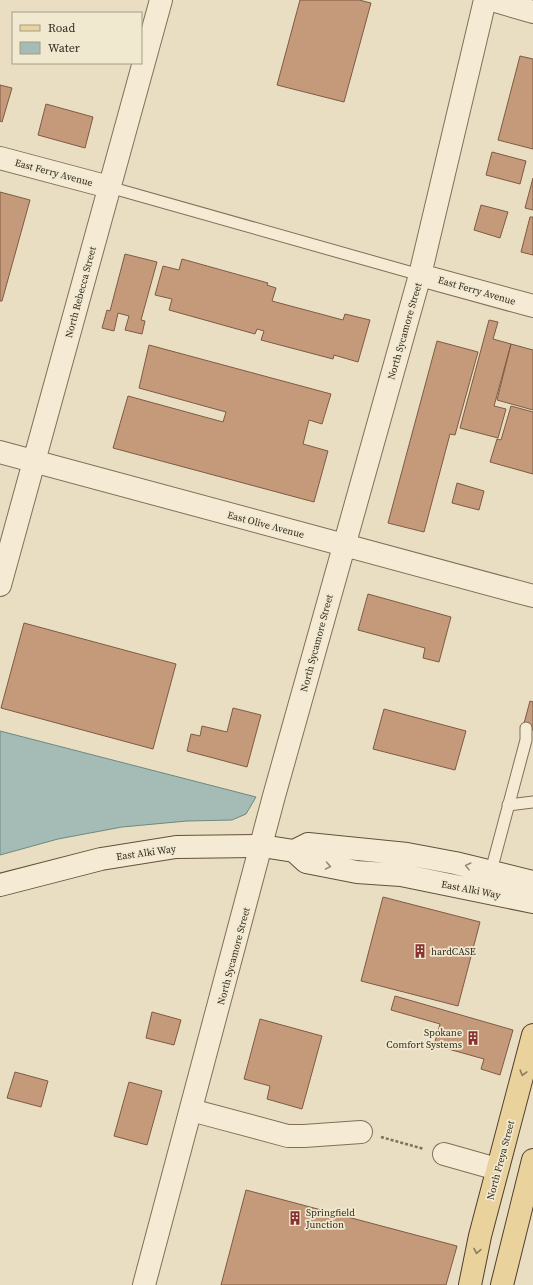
<svg xmlns="http://www.w3.org/2000/svg" width="533" height="1285" font-family="'Source Serif 4',serif">
  <style>
    .water { fill: #a4bcb5; stroke: #6c8982 }
    .building { fill: #c49a7b; stroke: #7e5b43 }
    .lines { fill: none; stroke-linecap: round; stroke-linejoin: round }
    .service-casing { stroke: #816f5b; stroke-width: 13 }
    .minor-casing { stroke: #816f5b; stroke-width: 24 }
    .secondary-casing { stroke: #63513e; stroke-width: 24 }
    .primary-casing { stroke: #4f3e2f; stroke-width: 24 }
    .path { stroke: #816f5b; stroke-width: 2.5; stroke-dasharray: 3 2; stroke-linecap: butt }
    .service { stroke: #f5ebd4; stroke-width: 11 }
    .minor { stroke: #f5ebd4; stroke-width: 22 }
    .secondary { stroke: #f5ebd4; stroke-width: 22 }
    .primary { stroke: #ead29c; stroke-width: 22 }
    .oneway { stroke: #948a78 }
    .oneway2 { stroke: #8e7d5c }
    .labels { text-anchor: middle; stroke-width: 3.5; stroke-linejoin: round; paint-order: stroke }
    .street-label { font-size: 10px; fill: #32281d; stroke: #f1e8d0 }
    .poi-label { font-size: 10px; fill: #32281d; stroke: #f1e8d0; text-anchor: start }
  </style>
  <rect width="100%" height="100%" fill="#e9dec1"/>
  <path class="water" d="M0,731l256,66 -10,17 -14,6 -45,1 -65,6 -64,12 -58,16z"/>
  <path class="building" d="M300,0h59l12,3 -27,99 -67,-17z
    M520,56l13,3v90l-35,-9z
    M0,85l12,3 -10,34 -2,-1z
    M46,104l47,13 -8,31 -47,-13z
    M492,152l34,9 -6,23 -34,-9z
    M533,178v32l-8,-2z
    M0,192l30,8 -28,101h-2z
    M481,205l27,7 -8,26 -26,-8z
    M530,217h3v38l-12,-3z
    M125,254l32,8 -16,58 4,1 -3,13 -17,-4 4,-14 -11,-3 -4,18 -12,-3 5,-18 3,1z
    M182,259l86,24 -1,2 9,3 -4,13 71,19 2,-6 25,6 -12,42 -24,-7 -1,4 -72,-19 3,-9 -7,-2 -2,5 -86,-24 3,-11 -17,-4 8,-29 16,4z
    M489,320l9,2 -5,17 18,5 -17,62 12,3 -8,29 -38,-10z
    M437,341l41,11 -23,83 -5,-1 -26,98 -36,-9z
    M511,344l22,6v60l-36,-10z
    M149,345l182,49 -9,30 -13,-4 -6,24 25,7 -14,51 -201,-54 15,-52 95,26 3,-10 -87,-24z
    M511,406l22,6v62l-43,-12 7,-23 4,1z
    M457,483l27,8 -5,19 -27,-7z
    M368,594l83,23 -12,45 -16,-4 2,-10 -67,-18z
    M24,623l152,41 -23,85 -152,-41z
    M530,701l3,1v28l-10,-3z
    M233,708l28,7 -14,52 -60,-16 4,-17 9,2 2,-10 25,6z
    M384,709l82,22 -11,39 -82,-21z
    M383,897l97,25 -22,84 -97,-25z
    M395,996l118,34 -13,45 -19,-6 3,-10 -50,-14 6,-21 -49,-14z
    M152,1012l29,8 -7,25 -28,-7z
    M260,1019l62,17 -20,73 -35,-10 3,-13 -26,-7z
    M15,1072l33,9 -7,26 -34,-9z
    M129,1082l33,9 -15,54 -33,-9z
    M246,1190l211,56 -11,39h-225z"/>
  <g class="lines">
    <defs>
      <path id="service" d="M109,187l311,88
        M508,805l25,-3
        M491,871l35,-131v-12"/>
      <path id="minor" d="M492,0l41,12
        M0,158l109,29
        M420,275l113,31
        M0,452l533,144
        M0,585l161,-585
        M191,1110l97,26h16l57,-4
        M444,1154l53,15
        M144,1285l130,-489 146,-521 65,-275"/>
      <path id="secondary" d="M294,851l14,-7 99,10 48,9 78,19
        M0,885l101,-26 75,-12 86,-1 32,5 12,11 51,10 44,3 132,27"/>
      <path id="primary" d="M470,1285l10,-49 53,-201
        M502,1285l31,-125"/>
    </defs>
    <use href="#service" class="service-casing"/>
    <use href="#minor" class="minor-casing"/>
    <use href="#secondary" class="secondary-casing"/>
    <use href="#primary" class="primary-casing"/>
    <path class="path" d="M381,1137l43,12"/>
    <use href="#service" class="service"/>
    <use href="#minor" class="minor"/>
    <use href="#secondary" class="secondary"/>
    <use href="#primary" class="primary"/>
  </g>
  <defs><path id="oneway-chevron" d="M-2-3.5L2.5 0L-2 3.5" fill="none" stroke-width="1.6" stroke-linecap="round" stroke-linejoin="round"/></defs>
  <g class="oneway">
    <use href="#oneway-chevron" transform="translate(328 866) rotate(10)"/>
    <use href="#oneway-chevron" transform="translate(468 866) rotate(-166)"/>
  </g>
  <g class="oneway2">
    <use href="#oneway-chevron" transform="translate(523 1073) rotate(105)"/>
    <use href="#oneway-chevron" transform="translate(477 1251) rotate(101)"/>
  </g>
  <defs>
    <symbol id="building-bare" viewBox="-9 -9 18 18"><path d="M-4-6H4V6H1V3H-1V6H-4ZM-2.5-4.3h1.7v1.8h-1.7ZM.8-4.3h1.7v1.8H.8ZM-2.5-1h1.7V.8h-1.7ZM.8-1h1.7V.8H.8Z" fill="#8a3130" stroke="#f1e8d0" stroke-width="2.5" paint-order="stroke"/></symbol>
  </defs>
  <g fill-rule="evenodd">
    <use href="#building-bare" x="410" y="941" width="20" height="20"/>
    <use href="#building-bare" x="463" y="1028" width="20" height="20"/>
    <use href="#building-bare" x="285" y="1208" width="20" height="20"/>
  </g>
  <g class="labels">
    <g class="street-label">
      <text transform="translate(54 172) rotate(15)" y="4">East Ferry Avenue</text>
      <text transform="translate(477 290) rotate(16)" y="4">East Ferry Avenue</text>
      <text transform="translate(80 292) rotate(-75)" y="4">North Rebecca Street</text>
      <text transform="translate(404 331) rotate(-74)" y="4">North Sycamore Street</text>
      <text transform="translate(266 524) rotate(15)" y="4">East Olive Avenue</text>
      <text transform="translate(316 643) rotate(-75)" y="4">North Sycamore Street</text>
      <text transform="translate(146 852) rotate(-8)" y="4">East Alki Way</text>
      <text transform="translate(471 889) rotate(11)" y="4">East Alki Way</text>
      <text transform="translate(233 956) rotate(-75)" y="4">North Sycamore Street</text>
      <text transform="translate(500 1160) rotate(-75)" y="4">North Freya Street</text>
    </g>
    <g class="poi-label">
      <text x="431" y="955">hardCASE</text>
      <text x="462" y="1036" text-anchor="end">Spokane<tspan x="462" dy="12">Comfort Systems</tspan></text>
      <text x="306" y="1216">Springfield<tspan x="306" dy="12">Junction</tspan></text>
    </g>
  </g>
  <rect x="12" y="12" width="130" height="52" fill="#f1e8d0" stroke="#a59b88"/>
  <rect x="20" y="25" width="20" height="6" fill="#ead29c" stroke="#a59b88"/>
  <text x="48" y="32" font-size="12" fill="#32281d">Road</text>
  <rect x="20" y="42" width="20" height="12" fill="#a4bcb5" stroke="#a59b88"/>
  <text x="48" y="52" font-size="12" fill="#32281d">Water</text>
</svg>
